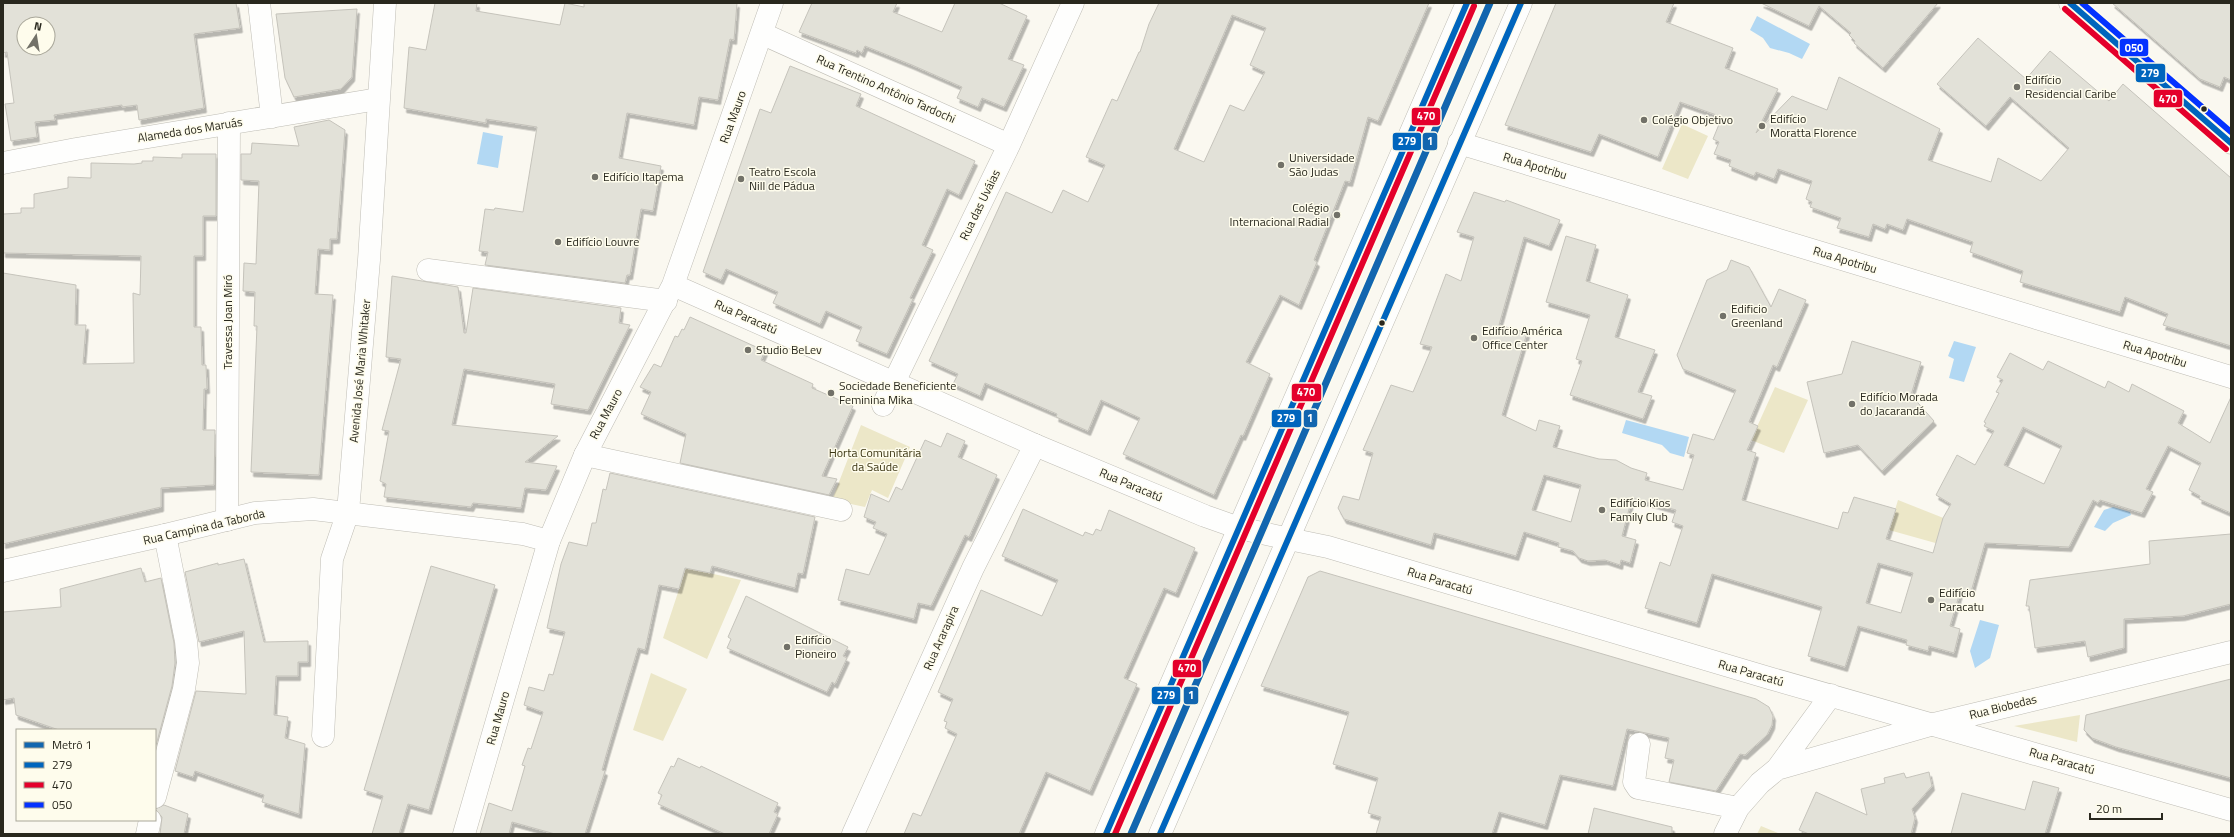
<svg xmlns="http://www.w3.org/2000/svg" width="2234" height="837" font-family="'Titillium Web',sans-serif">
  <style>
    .green { fill: #ece7c8 }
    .water { fill: #b2d8f3 }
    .building { fill: #e2e1d8; stroke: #c5c3bb; fill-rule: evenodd; filter: url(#shadow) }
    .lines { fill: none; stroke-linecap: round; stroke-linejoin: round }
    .street-casing { stroke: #bfbdb5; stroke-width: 23 }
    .secondary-casing { stroke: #bfbdb5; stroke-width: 23 }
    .primary-casing { stroke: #bfbdb5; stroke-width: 23 }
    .street { stroke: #fefefd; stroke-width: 22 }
    .secondary { stroke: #fefefd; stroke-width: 22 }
    .primary { stroke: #fefefd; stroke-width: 22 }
    .bus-1-casing { stroke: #fefcec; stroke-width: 9 }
    .bus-2-casing { stroke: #fefcec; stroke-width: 9 }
    .bus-3-casing { stroke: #fefcec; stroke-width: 9 }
    .bus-1 { stroke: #0065bd; stroke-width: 6 }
    .bus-2 { stroke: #e4002b; stroke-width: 6 }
    .bus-3 { stroke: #0432ff; stroke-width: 6 }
    .metro-1-casing { stroke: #fefcec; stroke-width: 10 }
    .metro-1 { stroke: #1266af; stroke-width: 7 }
    .poi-dot { fill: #727168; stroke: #fefcec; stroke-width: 1.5 }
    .bus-dot { fill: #29281e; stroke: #fefcec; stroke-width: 1.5 }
    .labels { text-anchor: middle; stroke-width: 3; stroke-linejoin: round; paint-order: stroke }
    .poi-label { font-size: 12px; fill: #29281e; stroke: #fefcec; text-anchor: start }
    .street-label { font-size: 12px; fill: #29281e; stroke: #fefcec }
    .park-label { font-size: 12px; fill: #3a3411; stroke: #fefcec }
    .line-badge { stroke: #fefcec; stroke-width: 1.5 }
    .badge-label { font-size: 11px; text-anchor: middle; font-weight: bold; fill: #fff }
  </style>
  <defs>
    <filter id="shadow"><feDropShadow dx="2.5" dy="4.5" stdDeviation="0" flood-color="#0004"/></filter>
  </defs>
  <rect width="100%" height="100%" fill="#faf8f0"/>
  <path class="green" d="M1682,124l26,12 -20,43 -26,-10z
    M1775,387l33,13 -24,53 -33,-13z
    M861,425l49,22 -22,51 -16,-8 -7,17 -33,-7z
    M1898,500l48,19 -7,25 -50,-14z
    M686,568l55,12 -34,79 -44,-21z
    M651,673l36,16 -24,52 -30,-11z
    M2080,715l-3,27 -63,-16z
    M1761,826l17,7v1h-21z"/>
  <path class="water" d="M1757,16l53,28 -8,15 -13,-6 -19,-5 -7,-10 -13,-8z
    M483,132l20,4 -5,32 -21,-4z
    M1954,341l22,6 -12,35 -15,-4 5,-19 -6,-3z
    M1626,420l63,17 -5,20 -14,-4 -8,-8 -40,-12z
    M2113,507l17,5 1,3 -18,8 -8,8 -11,-4 10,-17z
    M1980,620l19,5 -9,33 -15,10 -5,-17z"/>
  <path class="building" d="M3,3h233l4,25 -46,6 10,74 -65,12 -2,-15 -15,2v-2l-68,10 1,5 -20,2 2,15 -26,4 -6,-37 9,-1 -7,-51 -4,1zM24,24h24v24h-24z
    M435,3h42l-1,8 84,14 5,-22 19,4v-4h153l-3,37 -4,-1 -12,61 -19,-3 -5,28 -67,-12 -8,45 42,8 -8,45 -12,-2 -11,66h-3l-2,8 -140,-18 3,-13 -9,-1 6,-42 9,1 1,-2 28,4 14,-85 -51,-8v4l-82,-15 5,-61 17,3z
    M812,3h85l-4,9 49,20 13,-29h44l28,13 -19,43 16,6 -20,42 -22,-9 -4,9 -21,-9 5,-11 -50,-22 -47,-19 -3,7 -5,-3 -1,3 -57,-21z
    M1159,3h270l-51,118 -10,-4 -18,65 -5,-1 -31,79 3,2 -18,43 -19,-10 -34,67 24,12 -27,62 -2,-1 -27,60 -91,-41 17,-36 -39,-18 -13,31 -32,-14 1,-3 -72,-31 -5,13 -27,-12 5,-10 -29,-13 77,-169 46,21 11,-23 25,12 17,-37 -19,-8 26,-58 5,2 22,-49h1l9,-28zM1232,15l34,13 -16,37 15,7 -21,39 -14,-6 -26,57 -30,-13z
    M1556,3h118l-8,19 67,26 -8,20 53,21 -22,44 36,-37 35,14 12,-33 101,52 -12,31 63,22 7,-24 43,23 28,-33 -59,-51 -24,29 -49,-42 41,-46 48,41 24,-28 59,50 14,-17 108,94v168l-68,-21 5,-11 -43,-17 -5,15 -100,-30 3,-11 -53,-19 3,-10 -66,-23 -4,11 -16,-6 -2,5 -12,-5 -4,13 -32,-9 4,-10 -31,-11 2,-5 -6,-3 6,-18 -34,-12 -4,10 -18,-7 -2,4 -25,-10 2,-6 -17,-6 5,-12 -6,-3 9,-22 -42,-15 -22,55 -59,-23 -8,18 -86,-27z
    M1761,3h177l-55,65 -29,-25 1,-2 -6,-6 2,-2 -32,-27 -10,20z
    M2112,3h119v77l-7,-3 -4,10 -20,-8z
    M357,9l-5,68 -11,12 -47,8 -9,-19 -9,-64z
    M790,66l71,28 -5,12 119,55 -16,34 -12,-6 -25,56 11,5 -23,48 3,1 -26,55 -31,-13 6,-14 -36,-16 -6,13 -47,-21 5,-11 -52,-23 -5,11 -18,-8 57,-163 11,4z
    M329,120l16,10 -8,109h-7v11l-12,-1 -3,45 18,1 -14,180 -68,-3 6,-146h-3l1,-34 -12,-1 1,-28 12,1 3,-83 -18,-1v-26h10l1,-11 47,3 -5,-19z
    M182,154h34v62h-13v40h-9v71h7l1,38h4l1,24h-3l-1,41h12l-1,55 -53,3v19l-158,37v-271l73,12 -1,40h11l-3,39 51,-1 -1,-70 7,2 1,-39 -138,-3v-39l18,-1v-5h13v-14l34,-6v-11l23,1v-15l43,1 8,-1v-2h11v-4l29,1z
    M1474,192l31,10 1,-2 54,20 -11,26 -25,-9 -25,88 28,8 -25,82 34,16 3,-11 21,6 -7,21 46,12 17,1 15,8 16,5 -2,7 38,10 11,-35 -7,-2 6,-19 21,6 22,-50 -53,-21 -6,-14 30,-75 20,-10 4,-10 18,7 22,40 8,-18 27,11 -29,67 -4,-2 -24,57 9,4 -11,24 9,3 -14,47 96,29 5,-17 5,1 6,-16 42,12 -10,30 47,14 10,-35 8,-14 -15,-9 21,-40 18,10 19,-34 -10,-5 2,-3 -2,-1 15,-29 -3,-1 7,-12 -6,-3 13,-24 33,17 5,-9 57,27 3,-7 21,11 3,-8 52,27 -6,12 32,20 21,-46v116l-32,-14 1,-3 -11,-6 12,-27 -33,-17 -22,43 7,3 -11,21 -42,-13 -2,3 -5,-3 -24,47 -84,-4 -14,49 -10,-3 -11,37 10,3 -6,24 -25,-7 -1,5 -22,-6 1,-5 -49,-14 -13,41 -37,-11 14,-49 -110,-33 -15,49 -52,-15 15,-46 10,4 13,-40 -11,-4 4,-12 -44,-12 -10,38 14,4 -6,23 -9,-3 -1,5 -15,-5 -17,1 -9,-3 -6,-7 -15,-4 1,-4 -35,-11 -8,24 -82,-23 -3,12 -87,-26 -6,-11 5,-12 16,4 14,-47 -10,-3 28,-65 22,7 19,-45 -12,-3 26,-70 15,7 13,-44 -17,-5zM2023,427l39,19 -18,38 -40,-19zM1544,475l37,10 -10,37 -39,-12zM1878,563l35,10 -12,40 -35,-10z
    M1566,236l30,9 -10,36 42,14 -13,42 40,13 -17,42 14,4 -9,23 -73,-24 12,-34 -6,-2 14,-44 -44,-13z
    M392,276l66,11 6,46h2l7,-45 148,20 -2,15 11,2 -42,85 -37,-6 4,-20 -91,-15 -12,56 106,11 -33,26 32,4 -11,24 -21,-2 -4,20 -48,-5 -2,4 -87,-10 2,-13 -6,-3 9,-50 -7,-1 19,-71 -15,-2z
    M690,317l75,34 -4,9 52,24 -1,4 41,18 -31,70 15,3 -8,16 -149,-32 6,-29 -45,-20 10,-22 -11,-5 14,-23 7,3 14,-31 3,1 4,-8 2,1z
    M1852,341l69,21 -10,33 23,26 -52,50 -24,-26 -34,8 -17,-71 35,-8z
    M947,433l18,8 -7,16 39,18 -28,62 -4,-2 -34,71 -13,-3 -4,16 -76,-19 8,-31 23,6 18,-41 -14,-6 3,-6 -12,-5 7,-23 18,8 7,-15 6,3 23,-50 16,7z
    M610,473l205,44 -12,57 -5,-1 -3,15 -83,-22 -2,7 -25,-5 -6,21 -20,-4 -14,65 -7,-2 -31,104 -5,18 3,1 -20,63h-30l-43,-12 -3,12h-29l9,-31 23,8 13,-45 -3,-1 6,-17 3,1 12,-37 -19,-7 5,-18 15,4 5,-17 4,1 12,-43 -18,-4 14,-64 8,-22 18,4 5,-23h4l7,-34 3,1z
    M1023,509l60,27 2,-4 8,3 3,-6 5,2 8,-21 86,38 -19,45 -12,-5 -40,90 13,6 -47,107 -44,-19 -27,62h-115l9,-21 8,3 36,-82 -12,-6 2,-6 -3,-1 9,-22 -15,-7 43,-102 61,26 16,-36 -56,-24z
    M2231,534v70l-48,12 -59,3v29l-36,9 -3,-16 -50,7 -6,-42h-3l4,-26 120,-16 -1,-23z
    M244,559l20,83 44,-1v21h-10v14h-22l-2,39 14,2 -3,21 20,6 -6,70 -37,-12 2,-7 -69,-24 -2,6 -18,-6 21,-80 50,3 -2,-63 -45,11 -14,-70 33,-9v2z
    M431,566l64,19 -66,225 -21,-6 -9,30h-27l11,-38 -19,-6z
    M141,568l4,14 16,-4 13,65 1,20 -3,23 -17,63v-19h-96l-43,-15 -2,-17 -11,2v-88l58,-5 -1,-18z
    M1320,571l436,128 13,8 4,9 -1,9 -5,10 -22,20 -5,-1 -24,37 -47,-9 5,-22 -9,-2 4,-20 -42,-9 -14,57 -53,-11 -15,50 -46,-13 -7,22h-116l5,-17 -13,-4 10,-35 -45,-14 16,-52 -88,-26 47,-109z
    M746,596l102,51 -5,9 4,2 -12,26 -3,-2 -5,10 -100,-44 4,-9 -3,-2z
    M2231,679v99l-115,-31 -24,-9 -8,-8 2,-15z
    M678,758l22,10 1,-2 77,37 -4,9 4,2 -9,20h-44l-67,-30 4,-9 -4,-2 13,-27 3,1z
    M1929,772l3,14 -20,23 3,9 -4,16h-102l-10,-4 17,-38 51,23 -6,-26 24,-6 -1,-5 20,-5 2,5z
    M2033,781l26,7 -14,46h-94l11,-41 63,17z
    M164,805l24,9 -4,20h-24l2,-17 -7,-8z
    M1594,808l78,19v7h-84z"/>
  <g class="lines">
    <defs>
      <path id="street" d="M259,3l13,114
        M763,34l246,111
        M1459,143l772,234
        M3,163l73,-14 302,-50
        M428,270l238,31
        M883,405l126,-260 64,-142
        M585,455l256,55
        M227,520l2,-397
        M1289,539l39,8 441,131 462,132
        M323,736l9,-177 16,-47
        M1639,744l-5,38 4,6 100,20
        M1777,769l157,-45 297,-72
        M155,797l29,-108 4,-26 -2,-22 -21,-106
        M147,834l3,-14
        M464,834l85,-293
        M853,834l120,-266 62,-123
        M1725,834l13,-26 22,-25 17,-14 54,-74"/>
      <path id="secondary" d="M2070,3l161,140
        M673,285l362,160 170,71 34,12 50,11
        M348,512l21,-252 16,-257
        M3,571l162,-36 90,-22 58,-4 210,25 26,7 36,-86 88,-170 99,-282"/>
      <path id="primary" d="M1106,834l361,-831
        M1160,834l361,-831"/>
    </defs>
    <use href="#street" class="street-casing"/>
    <use href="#secondary" class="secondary-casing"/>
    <use href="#primary" class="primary-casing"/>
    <use href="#street" class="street"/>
    <use href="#secondary" class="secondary"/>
    <use href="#primary" class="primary"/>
    <defs>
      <path id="bus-1" d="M2070,3l161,140
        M1106,834l361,-831
        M1160,834l361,-831"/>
      <path id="bus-2" d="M2065,9l161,140
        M1115,834l359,-828"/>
      <path id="bus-3" d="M2082,3l149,129"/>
    </defs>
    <use href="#bus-1" class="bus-1-casing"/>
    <use href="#bus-2" class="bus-2-casing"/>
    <use href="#bus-3" class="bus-3-casing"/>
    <use href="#bus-1" class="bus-1"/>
    <use href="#bus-2" class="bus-2"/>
    <use href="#bus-3" class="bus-3"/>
    <defs>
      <path id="metro-1" d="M1131,834l359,-831"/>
    </defs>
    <use href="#metro-1" class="metro-1-casing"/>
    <use href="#metro-1" class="metro-1"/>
  </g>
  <g class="poi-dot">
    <circle cx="2017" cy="87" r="4"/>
    <circle cx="1644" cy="120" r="4"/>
    <circle cx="1762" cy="126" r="4"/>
    <circle cx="1281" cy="165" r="4"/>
    <circle cx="595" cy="177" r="4"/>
    <circle cx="741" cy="179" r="4"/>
    <circle cx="1337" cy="215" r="4"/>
    <circle cx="558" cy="242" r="4"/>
    <circle cx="1723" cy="316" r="4"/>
    <circle cx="1474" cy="338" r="4"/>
    <circle cx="748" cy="350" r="4"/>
    <circle cx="831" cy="393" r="4"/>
    <circle cx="1852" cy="404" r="4"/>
    <circle cx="1602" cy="510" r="4"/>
    <circle cx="1931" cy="600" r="4"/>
    <circle cx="787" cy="647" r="4"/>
  </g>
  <g class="bus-dot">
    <circle cx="2204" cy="109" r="3.5"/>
    <circle cx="1382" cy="323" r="3.5"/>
  </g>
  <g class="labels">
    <g class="poi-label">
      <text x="2025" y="84">Edifício<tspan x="2025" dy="14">Residencial Caribe</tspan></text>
      <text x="1770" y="123">Edifício<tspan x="1770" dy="14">Moratta Florence</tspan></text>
      <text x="1652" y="124">Colégio Objetivo</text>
      <text x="1289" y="162">Universidade<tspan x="1289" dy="14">São Judas</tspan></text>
      <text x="749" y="176">Teatro Escola<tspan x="749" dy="14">Nill de Pádua</tspan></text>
      <text x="603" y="181">Edifício Itapema</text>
      <text x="1329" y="212" text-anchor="end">Colégio<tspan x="1329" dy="14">Internacional Radial</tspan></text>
      <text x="566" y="246">Edifício Louvre</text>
      <text x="1731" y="313">Edificio<tspan x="1731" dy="14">Greenland</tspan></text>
      <text x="1482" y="335">Edifício América<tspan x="1482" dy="14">Office Center</tspan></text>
      <text x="756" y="354">Studio BeLev</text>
      <text x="839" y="390">Sociedade Beneficiente<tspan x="839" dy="14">Feminina Mika</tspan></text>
      <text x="1860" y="401">Edifício Morada<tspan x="1860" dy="14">do Jacarandá</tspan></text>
      <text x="1610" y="507">Edifício Kios<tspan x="1610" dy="14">Family Club</tspan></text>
      <text x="1939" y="597">Edifício<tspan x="1939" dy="14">Paracatu</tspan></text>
      <text x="795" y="644">Edifício<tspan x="795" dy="14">Pioneiro</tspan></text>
    </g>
    <g class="street-label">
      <text transform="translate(886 89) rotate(24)" y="4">Rua Trentino Antônio Tardochi</text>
      <text transform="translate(733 117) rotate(-70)" y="4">Rua Mauro</text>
      <text transform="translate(190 130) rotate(-9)" y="4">Alameda dos Maruás</text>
      <text transform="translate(1535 166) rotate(17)" y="4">Rua Apotribu</text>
      <text transform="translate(980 205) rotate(-64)" y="4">Rua das Uváias</text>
      <text transform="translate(1845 260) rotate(17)" y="4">Rua Apotribu</text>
      <text transform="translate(746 317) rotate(24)" y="4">Rua Paracatú</text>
      <text transform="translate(228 322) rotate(-90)" y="4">Travessa Joan Miró</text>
      <text transform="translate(2155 354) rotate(17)" y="4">Rua Apotribu</text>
      <text transform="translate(360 371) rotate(-85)" y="4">Avenida José Maria Whitaker</text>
      <text transform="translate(606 414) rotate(-62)" y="4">Rua Mauro</text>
      <text transform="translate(1131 485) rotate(23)" y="4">Rua Paracatú</text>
      <text transform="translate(204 527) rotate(-13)" y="4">Rua Campina da Taborda</text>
      <text transform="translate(1440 581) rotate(17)" y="4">Rua Paracatú</text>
      <text transform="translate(941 638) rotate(-66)" y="4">Rua Ararapira</text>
      <text transform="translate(1751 673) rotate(16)" y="4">Rua Paracatú</text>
      <text transform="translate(2003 707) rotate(-14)" y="4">Rua Biobedas</text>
      <text transform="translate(498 718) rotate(-74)" y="4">Rua Mauro</text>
      <text transform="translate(2062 761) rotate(16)" y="4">Rua Paracatú</text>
    </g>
    <g class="park-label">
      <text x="875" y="457">Horta Comunitária<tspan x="875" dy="14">da Saúde</tspan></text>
    </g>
  </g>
  <g class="line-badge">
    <rect x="2119" y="38" width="30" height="19" rx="4" fill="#0432ff"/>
    <rect x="2135" y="63" width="31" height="20" rx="4" fill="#0065bd"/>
    <rect x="2153" y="89" width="30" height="19" rx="4" fill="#e4002b"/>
    <rect x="1411" y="107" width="30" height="19" rx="4" fill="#e4002b"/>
    <rect x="1392" y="132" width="30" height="19" rx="4" fill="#0065bd"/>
    <rect x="1422" y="132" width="16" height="19" rx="4" fill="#1266af"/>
    <rect x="1291" y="383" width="31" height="19" rx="4" fill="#e4002b"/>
    <rect x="1271" y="409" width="31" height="19" rx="4" fill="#0065bd"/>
    <rect x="1303" y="409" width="15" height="19" rx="4" fill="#1266af"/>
    <rect x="1172" y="659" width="30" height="19" rx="4" fill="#e4002b"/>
    <rect x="1151" y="686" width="30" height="19" rx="4" fill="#0065bd"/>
    <rect x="1183" y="686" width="16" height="19" rx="4" fill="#1266af"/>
  </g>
  <g class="badge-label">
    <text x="2134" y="52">050</text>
    <text x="2150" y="77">279</text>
    <text x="2168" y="103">470</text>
    <text x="1426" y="120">470</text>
    <text x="1407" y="145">279</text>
    <text x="1430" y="145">1</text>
    <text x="1306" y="396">470</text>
    <text x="1286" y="422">279</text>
    <text x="1310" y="422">1</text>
    <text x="1187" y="672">470</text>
    <text x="1166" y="699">279</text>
    <text x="1191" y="699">1</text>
  </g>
  <rect width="2234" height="837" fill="none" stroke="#29281e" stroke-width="8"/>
  <rect x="16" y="729" width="140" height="92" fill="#fefcec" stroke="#a9a79a"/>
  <rect x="24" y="742" width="20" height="6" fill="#1266af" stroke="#a9a79a"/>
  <text x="52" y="749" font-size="12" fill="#29281e">Metrô 1</text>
  <rect x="24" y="762" width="20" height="6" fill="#0065bd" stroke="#a9a79a"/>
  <text x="52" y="769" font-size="12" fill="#29281e">279</text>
  <rect x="24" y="782" width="20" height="6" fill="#e4002b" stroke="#a9a79a"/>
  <text x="52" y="789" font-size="12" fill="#29281e">470</text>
  <rect x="24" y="802" width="20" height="6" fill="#0432ff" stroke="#a9a79a"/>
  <text x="52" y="809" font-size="12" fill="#29281e">050</text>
  <g transform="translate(36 36) rotate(12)"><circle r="19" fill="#fefcec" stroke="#a9a79a"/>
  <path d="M0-3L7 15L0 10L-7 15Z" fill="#727168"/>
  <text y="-6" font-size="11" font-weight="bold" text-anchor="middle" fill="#29281e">N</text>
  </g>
  <path d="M2090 813v6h72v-6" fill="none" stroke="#29281e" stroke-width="2"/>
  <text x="2096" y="813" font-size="12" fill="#29281e" stroke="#fefcec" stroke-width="3" paint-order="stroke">20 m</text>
</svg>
